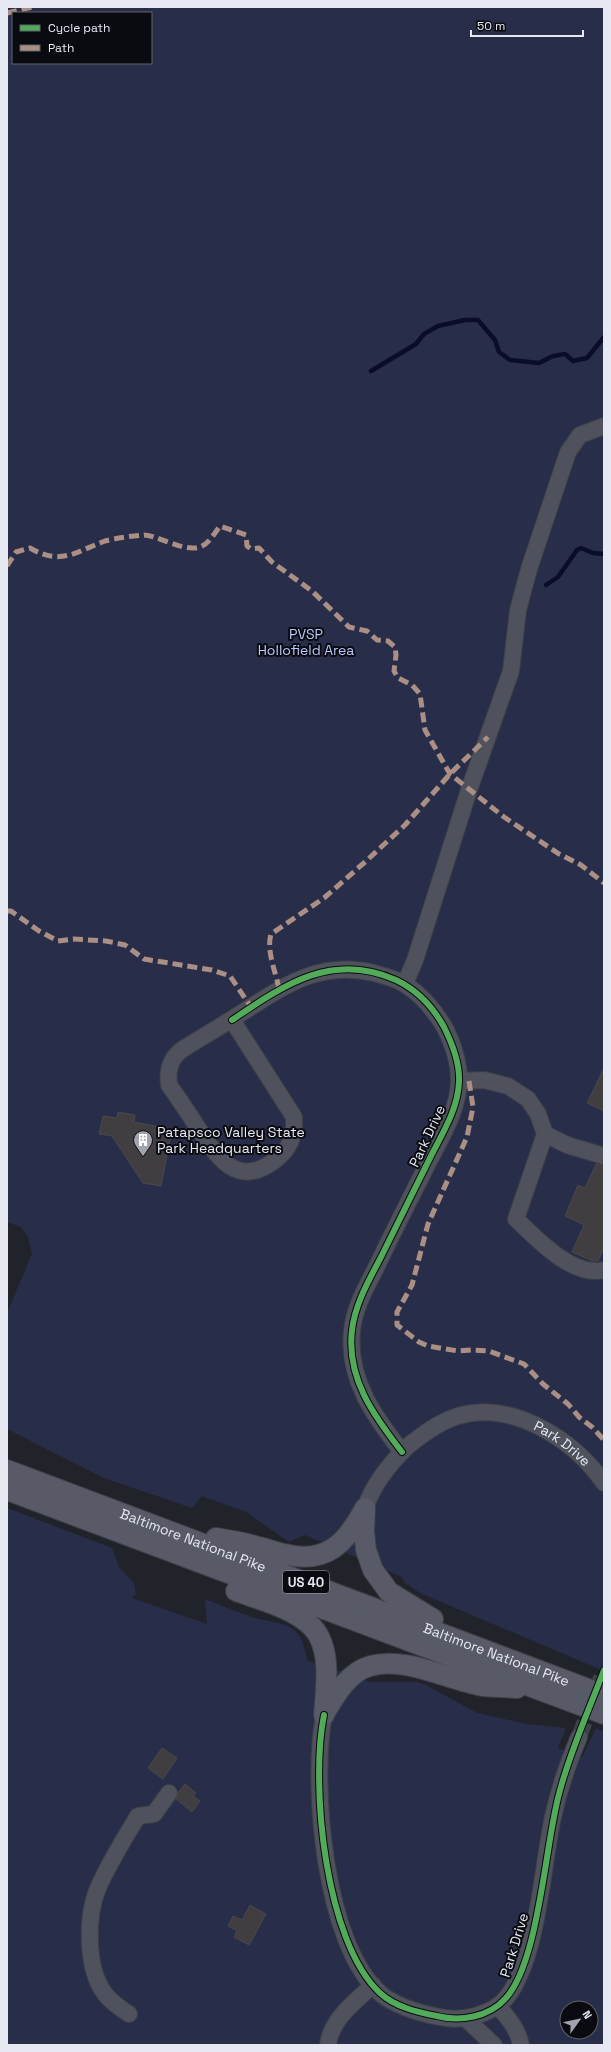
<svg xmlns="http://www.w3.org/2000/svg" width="611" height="2052" font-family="'Space Grotesk',sans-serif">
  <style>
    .green { fill: #282e49; fill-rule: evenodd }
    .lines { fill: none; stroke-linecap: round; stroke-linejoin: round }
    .stream { stroke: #0a0d29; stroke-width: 4.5 }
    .building { fill: #403e41; stroke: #494849 }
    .minor-tunnel { stroke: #3f4149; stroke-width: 16; stroke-dasharray: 16 8; stroke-linecap: butt }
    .minor-casing { stroke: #3d4046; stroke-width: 18 }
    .major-casing { stroke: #3d4046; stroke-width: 22 }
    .minor { stroke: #4f525d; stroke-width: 16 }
    .major { stroke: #585a68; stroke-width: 20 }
    .quiet { stroke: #ac8f84; stroke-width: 5; stroke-dasharray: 10 5; stroke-linecap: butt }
    .cycleway-casing { stroke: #090b11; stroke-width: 8 }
    .cycleway { stroke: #51ab58; stroke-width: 6 }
    .labels { text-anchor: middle; stroke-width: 4; stroke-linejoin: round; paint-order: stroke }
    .shield { fill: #090b11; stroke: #a4a6ae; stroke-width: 1 }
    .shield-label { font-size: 13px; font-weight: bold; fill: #e6e9f2 }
    .park-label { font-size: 14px; fill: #bac7fa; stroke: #090b11 }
    .poi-label { font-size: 14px; fill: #e6e9f2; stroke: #090b11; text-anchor: start }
    .street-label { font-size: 14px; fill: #e6e9f2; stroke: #090b11 }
  </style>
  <rect width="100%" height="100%" fill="#21232b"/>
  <path class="green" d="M7,7h597v1664l-184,-78 -15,-10 -3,-6 -97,-42 -16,7 -43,-30 -44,-16 -10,12 -88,-30 -97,-49v-116l25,-59 -4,-17 -7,-10 -14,-5zM13,13h138v50h-138z
    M7,1508l105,40 7,19 15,16 2,11 -4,4 75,26 -2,-25c15,6 29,12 44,17 32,11 51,1 58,44l64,22h45l10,3 51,28 50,11 39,4 -8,20 24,9 14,-29 8,4v313h-597zM567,2008h24v24h-24z"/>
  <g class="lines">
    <path class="stream" d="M371,371l45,-27 8,-10 14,-8 27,-6h13l17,20 4,12 11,8 29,3 14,-7 12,-2 8,7 14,-3 17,-21
      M546,585l12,-8 19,-27 4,-2 12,5 11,1"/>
  </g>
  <path class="building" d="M604,1068v43l-17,-8z
    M118,1112l17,3 -1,7 38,7 -11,57 -18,-3 -31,-47 -13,-2 4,-18 14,2z
    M596,1164l8,1v83l-6,13h-5l-21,-9 12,-27 -19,-9 13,-31 7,3z
    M162,1748l15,10 -14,21 -15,-11z
    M185,1784l11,9 -3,3 7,5 -8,11 -16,-13 2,-6z
    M250,1905l16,9 -17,31 -15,-8 3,-6 -9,-5 5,-10 9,4z"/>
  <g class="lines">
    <path class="minor-tunnel" d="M579,1737l25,-67"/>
    <defs>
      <g id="minor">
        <path d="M405,984l10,-24 54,-170 42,-119 7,-61 11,-41 39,-117 12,-17 24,-9"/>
        <path d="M232,1020l62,97c1,20 -4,32 -20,44 -38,28 -57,-5 -76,-33 -9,-14 -19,-29 -29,-43 -2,-15 1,-27 14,-36 16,-10 33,-20 49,-30 47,-29 83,-60 142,-46 11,3 23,6 32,12 17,11 29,26 39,43 8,16 14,34 14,52 0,31 -21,62 -34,89 -17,34 -34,67 -50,101 -10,19 -21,39 -23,61 -5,48 22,85 50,121"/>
        <path d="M459,1081l25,-1 24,6 20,13 10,15 7,20 -29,85c21,20 57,59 88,51"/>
        <path d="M545,1134l22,11 37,11"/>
        <path id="s1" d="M365,1508c9,-25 24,-44 43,-62 15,-12 31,-24 50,-30 55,-16 116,24 146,67"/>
        <path d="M324,1715c-13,68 0,231 57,279 16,13 38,19 58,23 23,5 53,-2 68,-20 31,-39 35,-130 46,-180 6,-28 15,-54 26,-80"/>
        <path d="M498,2006c10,12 20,23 23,39"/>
        <path d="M129,2014c-9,-6 -17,-11 -24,-20 -19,-25 -19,-77 -7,-106 11,-25 26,-49 40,-72l16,-2 15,-21"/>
        <path d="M465,2018l29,27"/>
        <path d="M328,2045c3,-26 27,-43 45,-60"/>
      </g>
      <g id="major">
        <path id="s2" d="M7,1470l597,225"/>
        <path d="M7,1490l597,224"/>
        <path d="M365,1510l-1,21 2,19 7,20 16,22 44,27"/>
        <path d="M216,1538c13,2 26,4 39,8 10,2 19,6 29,8 43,11 63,-12 81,-46"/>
        <path d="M236,1591c24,9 54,16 73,33 24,20 17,63 15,91"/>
        <path d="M326,1711c10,-17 23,-39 44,-45 37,-10 77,14 113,20 11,1 23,1 34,2"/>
      </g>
    </defs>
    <use href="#minor" class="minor-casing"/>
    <use href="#major" class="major-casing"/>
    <use href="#minor" class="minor"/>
    <use href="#major" class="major"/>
    <path class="quiet" d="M7,13l26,-6
      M7,566l9,-14 14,-4c31,18 45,4 75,-7 11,-3 27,-5 39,-6 11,0 35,14 50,13 13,0 19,-13 26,-22l26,9 1,11 4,3 8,-1 13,14 40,29 37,36 18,4 10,9 11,1 7,6 1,8 -2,16 4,7 14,7 8,9 5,36 25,44 54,43 55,37 22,11 23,18
      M7,911h4l28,20 19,10 15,-2 33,2 19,4 19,14 68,11 18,6 21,31
      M279,989c-3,-17 -13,-38 -8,-55l53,-36 41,-36 40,-37 45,-51 38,-37
      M469,1081l4,26 -6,30 -39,87 -16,61 -15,27v13l22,17 9,4 30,5 14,-1 17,1 35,13 19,20 25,20 11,13 13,10 12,13"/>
    <defs>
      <path id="cycleway" d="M232,1020c52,-35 100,-69 164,-40 21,10 37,27 48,47 8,16 16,36 15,55 -1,25 -14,47 -26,70 -17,35 -35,70 -52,105 -12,23 -26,47 -29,73 -6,48 22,86 50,122
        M324,1715c-14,69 1,227 56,278 15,14 37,19 57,23 23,6 52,1 68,-17 34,-36 40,-154 54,-205 11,-43 30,-84 45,-124"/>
    </defs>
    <use href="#cycleway" class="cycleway-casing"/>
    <use href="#cycleway" class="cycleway"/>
  </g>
  <defs>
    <symbol id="building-pin" viewBox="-11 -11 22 30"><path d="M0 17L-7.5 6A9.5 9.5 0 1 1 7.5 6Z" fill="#a1a4ac" stroke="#090b11"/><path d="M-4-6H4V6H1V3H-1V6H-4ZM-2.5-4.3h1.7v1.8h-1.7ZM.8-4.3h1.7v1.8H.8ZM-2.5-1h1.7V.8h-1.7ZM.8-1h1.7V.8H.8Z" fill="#fff"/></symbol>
  </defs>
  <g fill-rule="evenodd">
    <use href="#building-pin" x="132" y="1129" width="22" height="30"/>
  </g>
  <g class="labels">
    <rect class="shield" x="283" y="1571" width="46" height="22" rx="3"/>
    <g class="shield-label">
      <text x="306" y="1587">US 40</text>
    </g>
    <g class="park-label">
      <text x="306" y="639">PVSP<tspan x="306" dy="16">Hollofield Area</tspan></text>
    </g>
    <g class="poi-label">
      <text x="157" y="1137">Patapsco Valley State<tspan x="157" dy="16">Park Headquarters</tspan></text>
    </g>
    <g class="street-label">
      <text transform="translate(427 1136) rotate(-65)" y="5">Park Drive</text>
      <text dy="5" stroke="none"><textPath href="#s1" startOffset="247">Park Drive</textPath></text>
      <text dy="5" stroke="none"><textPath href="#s2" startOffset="199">Baltimore National Pike</textPath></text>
      <text dy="5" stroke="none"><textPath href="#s2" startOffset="523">Baltimore National Pike</textPath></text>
      <text transform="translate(514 1945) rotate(-73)" y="5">Park Drive</text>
    </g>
  </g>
  <rect width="611" height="2052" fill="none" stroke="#e6e9f2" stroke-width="16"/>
  <rect x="12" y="12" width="140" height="52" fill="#090b11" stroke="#61646b"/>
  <rect x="20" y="25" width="20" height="6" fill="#51ab58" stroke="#61646b"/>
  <text x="48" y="32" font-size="12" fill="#e6e9f2">Cycle path</text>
  <rect x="20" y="45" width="20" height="6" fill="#ac8f84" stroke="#61646b"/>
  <text x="48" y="52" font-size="12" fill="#e6e9f2">Path</text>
  <g transform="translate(579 2020) rotate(57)"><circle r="19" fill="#090b11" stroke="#61646b"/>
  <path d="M0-3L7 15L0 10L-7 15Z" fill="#a1a4ac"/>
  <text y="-6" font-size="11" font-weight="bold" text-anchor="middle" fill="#e6e9f2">N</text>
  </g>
  <path d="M471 30v6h112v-6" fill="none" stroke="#e6e9f2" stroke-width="2"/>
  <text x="477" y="30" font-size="12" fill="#e6e9f2" stroke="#090b11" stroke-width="3" paint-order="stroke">50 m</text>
</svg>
